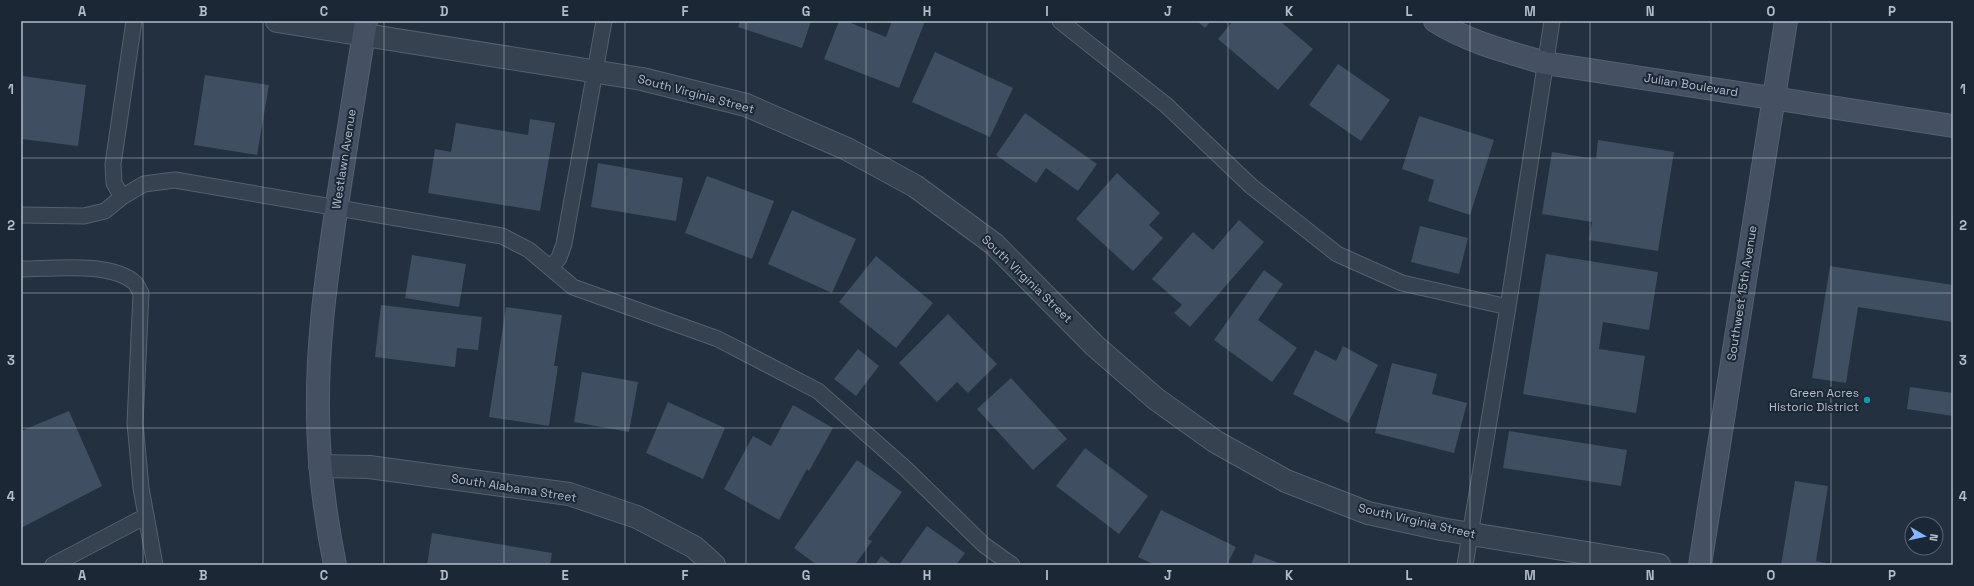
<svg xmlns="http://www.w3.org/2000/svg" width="1974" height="586" font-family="'Space Grotesk',sans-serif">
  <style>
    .building { fill: #3f4e60 }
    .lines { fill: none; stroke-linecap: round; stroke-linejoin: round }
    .lane-casing { stroke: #55606e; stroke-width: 17 }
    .street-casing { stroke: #55606e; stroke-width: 24 }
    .secondary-casing { stroke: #55606e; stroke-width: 24 }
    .lane { stroke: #374250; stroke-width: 15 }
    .street { stroke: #374250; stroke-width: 22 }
    .secondary { stroke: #455163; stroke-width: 22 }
    .grid { fill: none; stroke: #b4bdcb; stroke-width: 1; stroke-opacity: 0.55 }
    .culture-dot { fill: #0f9aa8; stroke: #1c2735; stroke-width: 1.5 }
    .labels { text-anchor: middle; stroke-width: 4; stroke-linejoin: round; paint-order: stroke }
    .street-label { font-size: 12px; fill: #b4bdcb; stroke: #1c2735 }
    .poi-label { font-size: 12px; fill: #b4bdcb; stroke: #1c2735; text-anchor: end }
    .neatline { fill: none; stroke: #b4bdcb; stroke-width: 1.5 }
    .grid-label { font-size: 13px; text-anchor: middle; font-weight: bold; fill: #b4bdcb }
  </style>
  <rect width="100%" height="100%" fill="#233040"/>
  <path class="building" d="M740,21h71l-9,27 -64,-21z
    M839,21h7l40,16 6,-16h33l-26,67 -75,-29z
    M1197,21h14l-6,7z
    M1233,21h47l33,28 -35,41 -60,-51z
    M935,52l78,36 -23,49 -78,-35z
    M1338,64l52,36 -29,41 -52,-36z
    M205,75l64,10 -12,70 -63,-10z
    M23,76l63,9 -8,61 -57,-7z
    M1025,113l72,51 -19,27 -32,-23 -10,15 -40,-28z
    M1419,116l75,24 -24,75 -42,-14 6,-21 -32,-11z
    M530,119l25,4 -15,88 -112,-18 7,-44 16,3 5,-29 72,12z
    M1598,140l76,12 -16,99 -69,-11 3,-18 -50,-8 10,-62 44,7z
    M598,163l85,15 -7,43 -85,-14z
    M1117,173l43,40 -11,12 14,13 -30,33 -57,-52z
    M707,176l67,25 -22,58 -67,-26z
    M792,210l64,29 -24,54 -64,-29z
    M1239,220l25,22 -74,85 -16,-14 8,-8 -30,-26 41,-47 20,18z
    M1420,226l48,12 -9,36 -48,-12z
    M1546,254l112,18 -9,58 -46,-8 -4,27 46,7 -9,57 -113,-19z
    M412,255l54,9 -7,43 -54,-9z
    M876,256l57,47 -37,45 -57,-46z
    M1830,266l123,19v37l-95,-15 -12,76 -34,-5z
    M1264,270l19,14 -25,36 39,28 -25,34 -58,-42z
    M381,305l101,12 -4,33 -21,-2 -2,19 -80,-10z
    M506,307l56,8 -8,51h4l-9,60 -60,-9z
    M948,314l49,50 -29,29 -11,-11 -20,20 -38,-39z
    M1343,346l35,19 -30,58 -55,-29 22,-44 21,11z
    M858,349l21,17 -23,30 -22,-17z
    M1392,363l45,11 -5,20 35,9 -13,50 -79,-20z
    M582,372l56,10 -9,50 -55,-10z
    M1011,378l56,61 -34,31 -56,-61z
    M1910,387l43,6v23l-46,-7z
    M668,402l57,26 -22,51 -57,-26z
    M793,405l40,23 -24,43 -2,-2 -28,51 -55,-31 29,-53 18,10z
    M69,411l33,75 -81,42v-97z
    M1509,431l118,19 -6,36 -118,-18z
    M1085,448l63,48 -29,38 -63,-48z
    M857,460l45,32 -34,47 4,2 -17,24h-38l-23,-17z
    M1795,481l33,5 -12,75 18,4h-53z
    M1161,510l75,37 -9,18h-72l-17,-8z
    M927,526l38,27 -9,12h-57z
    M432,533l120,20 -2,12h-123z
    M1255,554l29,11h-33z
    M881,556l12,9h-18z"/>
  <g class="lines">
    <defs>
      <path id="lane" d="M1060,21l106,84 85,81 86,68 65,29 106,24
        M122,197l-8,-14 -1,-19 21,-143
        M21,215l63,1 21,-5 17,-14 22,-13 31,-4 327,56 27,14 44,37 145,52 100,52 87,77 79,77 28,20
        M550,268l9,-10 5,-14 40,-223
        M21,269c31,0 90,-8 114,14 2,2 4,7 6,10l-6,130 6,65 14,77
        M53,565l93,-49
        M1465,565l43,-258 44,-286"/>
      <path id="street" d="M277,21l365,58 104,26 101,44 68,37 79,58 101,102 61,53 60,43 70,39 82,32 73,16 218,36
        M320,466l49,1 200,27 68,23 57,30 20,18"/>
      <path id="secondary" d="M1435,21c33,21 73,31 110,42l408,63
        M335,565c-10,-50 -17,-102 -17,-153 -1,-63 7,-125 16,-187 10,-68 21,-136 32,-204
        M1700,565l86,-544"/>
    </defs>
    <use href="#lane" class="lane-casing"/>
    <use href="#street" class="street-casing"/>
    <use href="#secondary" class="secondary-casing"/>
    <use href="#lane" class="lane"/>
    <use href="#street" class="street"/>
    <use href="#secondary" class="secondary"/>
  </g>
  <path class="grid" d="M143,21v544M263,21v544M384,21v544M504,21v544M625,21v544M746,21v544M866,21v544M987,21v544M1108,21v544M1228,21v544M1349,21v544M1470,21v544M1590,21v544M1711,21v544M1831,21v544M21,158h1932M21,293h1932M21,428h1932"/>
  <circle class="culture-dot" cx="1867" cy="400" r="4"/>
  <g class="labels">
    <g class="street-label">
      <text transform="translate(1691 85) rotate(9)" y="4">Julian Boulevard</text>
      <text transform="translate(696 94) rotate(15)" y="4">South Virginia Street</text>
      <text transform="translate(344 159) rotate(-81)" y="4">Westlawn Avenue</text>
      <text transform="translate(1027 279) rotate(44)" y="4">South Virginia Street</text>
      <text transform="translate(1742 293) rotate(-81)" y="4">Southwest 15th Avenue</text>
      <text transform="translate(514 488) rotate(9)" y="4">South Alabama Street</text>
      <text transform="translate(1417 521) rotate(13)" y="4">South Virginia Street</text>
    </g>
    <g class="poi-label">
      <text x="1859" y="397">Green Acres<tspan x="1859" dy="14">Historic District</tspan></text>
    </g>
  </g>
  <rect width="1974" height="586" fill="none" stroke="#1c2735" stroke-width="44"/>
  <g transform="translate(1924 536) rotate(99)"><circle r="19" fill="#1c2735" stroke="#596371"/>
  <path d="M0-3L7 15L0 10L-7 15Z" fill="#86b6fe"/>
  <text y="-6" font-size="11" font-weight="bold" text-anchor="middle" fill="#b4bdcb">N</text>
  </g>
  <rect x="22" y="22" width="1930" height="542" class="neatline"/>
  <g class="grid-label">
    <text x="82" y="16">A</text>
    <text x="203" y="16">B</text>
    <text x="324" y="16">C</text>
    <text x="444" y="16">D</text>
    <text x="565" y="16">E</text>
    <text x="685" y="16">F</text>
    <text x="806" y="16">G</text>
    <text x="927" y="16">H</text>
    <text x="1047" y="16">I</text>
    <text x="1168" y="16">J</text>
    <text x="1289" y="16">K</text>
    <text x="1409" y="16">L</text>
    <text x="1530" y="16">M</text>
    <text x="1650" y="16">N</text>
    <text x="1771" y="16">O</text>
    <text x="1892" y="16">P</text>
    <text x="11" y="94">1</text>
    <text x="1963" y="94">1</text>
    <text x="11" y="230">2</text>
    <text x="1963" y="230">2</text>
    <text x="11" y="365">3</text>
    <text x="1963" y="365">3</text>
    <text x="11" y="501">4</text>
    <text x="1963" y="501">4</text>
    <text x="82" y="580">A</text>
    <text x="203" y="580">B</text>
    <text x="324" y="580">C</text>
    <text x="444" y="580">D</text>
    <text x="565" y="580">E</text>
    <text x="685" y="580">F</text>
    <text x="806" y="580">G</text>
    <text x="927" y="580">H</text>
    <text x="1047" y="580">I</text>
    <text x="1168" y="580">J</text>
    <text x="1289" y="580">K</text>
    <text x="1409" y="580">L</text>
    <text x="1530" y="580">M</text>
    <text x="1650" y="580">N</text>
    <text x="1771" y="580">O</text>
    <text x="1892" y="580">P</text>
  </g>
</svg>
